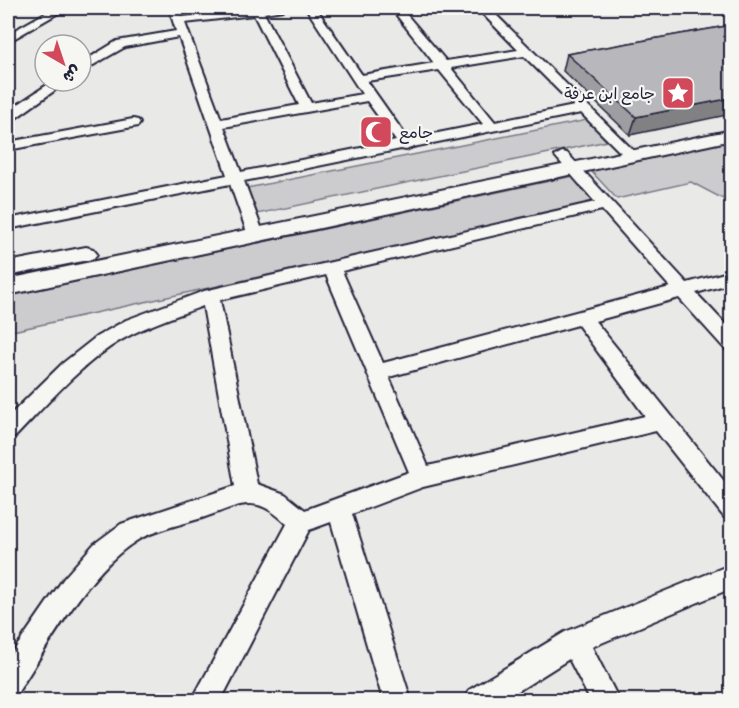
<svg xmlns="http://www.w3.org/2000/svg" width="739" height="708" font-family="Pangolin,'Playpen Sans Arabic',sans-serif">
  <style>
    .green { fill: #ccccce; stroke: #777784; stroke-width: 1.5 }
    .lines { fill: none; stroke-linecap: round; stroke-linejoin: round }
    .minor-casing { stroke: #22223b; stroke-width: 4 }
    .tertiary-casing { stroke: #22223b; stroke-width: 4 }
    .minor { fill: #f6f6f2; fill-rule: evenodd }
    .tertiary { fill: #f6f6f2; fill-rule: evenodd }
    .wall { fill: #9e9ea2; stroke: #22223b; stroke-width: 1.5 }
    .shaded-wall { fill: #818184; stroke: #22223b; stroke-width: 1.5 }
    .building { fill: #b8b8bc; stroke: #22223b; stroke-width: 1.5 }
    .labels { text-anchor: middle; stroke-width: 4.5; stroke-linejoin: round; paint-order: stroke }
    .far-poi-label { font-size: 16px; fill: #22223b; stroke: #f6f6f2; text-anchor: end }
  </style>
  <rect width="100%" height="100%" fill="#e9e9e7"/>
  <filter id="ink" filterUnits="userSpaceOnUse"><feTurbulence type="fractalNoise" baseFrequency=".0167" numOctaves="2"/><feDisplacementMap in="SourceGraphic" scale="12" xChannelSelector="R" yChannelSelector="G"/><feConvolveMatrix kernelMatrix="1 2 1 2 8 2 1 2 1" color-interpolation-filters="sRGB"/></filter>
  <g filter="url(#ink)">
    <path class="green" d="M587,120l20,21 -350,73 -10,-26z
      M731,141l1,60 -3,1 -38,-20 -74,17 -26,-28z
      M573,176l26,26 -591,130v-36z"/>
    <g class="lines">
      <defs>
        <path id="minor" d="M54,8h13l-59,34v-8z
          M169,8h10l4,9 71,-9h30l-1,2 -19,3 47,90 51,-9 -56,-86h10l46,67 72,-12 -43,-55h10l45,53 72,-11 -41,-42h12l150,148 -2,3h-10l-46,-46 -168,34 -7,3 -5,-1 -157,32 20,54 -2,4h-12l-2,-4 -18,-51 -222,45v-10l219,-44 -48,-138 -54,10 -44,25v-9l36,-22 59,-10zM254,15l45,90 -78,14 -36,-96zM524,56l50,50 -79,16 -44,-54zM439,70l44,54 -75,15 -41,-58zM367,101l29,40 -155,31 -17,-45z
          M53,81h15l-55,39 -5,1v-10z
          M133,119l5,1 2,3 -2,3 -130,24v-8z
          M562,152l5,1 120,130 45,-12v12l-36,10 36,38v20l-7,-2 -46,-51 -84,23 137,170v28l-8,-2 -68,-86 -233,56 -71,27 59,186h-28l-52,-178 -22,8 -88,170h-29l95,-176c-32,-31 -45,-20 -82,-7 -21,7 -51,13 -69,24 -47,29 -88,105 -118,151l-10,3v-36l56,-81 30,-34 27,-20 114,-38 -32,-180c-32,12 -65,22 -93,41 -36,25 -65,59 -94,89l-8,3v-22l55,-54 33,-26 30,-17 78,-29 391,-89 -40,-46zM602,210l68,77 -287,76 -41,-92zM326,275l83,197 -104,38 -20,-16 -28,-10 -37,-184zM578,325l67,91 -217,50 -39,-89z
          M732,564v24l-140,59 27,53h-29l-21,-41 -65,41h-39l4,-10 96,-58z"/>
        <path id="tertiary" d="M732,130v10l-724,155v-16z
          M86,247l7,2 4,5 -4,5 -85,17v-14z"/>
      </defs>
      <use href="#minor" class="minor-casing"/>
      <use href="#tertiary" class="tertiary-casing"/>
      <use href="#minor" class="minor"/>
      <use href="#tertiary" class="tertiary"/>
    </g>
    <path class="wall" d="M732,25l-102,110 -67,-64 4,-17z"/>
    <path class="shaded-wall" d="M732,98v16l-102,21 6,-18z"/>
    <path class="building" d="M732,25v73l-96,19 -69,-63z"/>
  </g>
  <defs>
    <symbol id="sight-square" viewBox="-11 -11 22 22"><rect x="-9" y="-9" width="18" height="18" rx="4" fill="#d1495b" stroke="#f6f6f2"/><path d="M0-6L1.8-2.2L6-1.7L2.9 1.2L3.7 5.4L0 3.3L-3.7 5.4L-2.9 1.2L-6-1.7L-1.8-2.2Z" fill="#fff"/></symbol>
    <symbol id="mosque-square" viewBox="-11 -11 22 22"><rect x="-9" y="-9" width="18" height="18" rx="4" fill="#d1495b" stroke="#f6f6f2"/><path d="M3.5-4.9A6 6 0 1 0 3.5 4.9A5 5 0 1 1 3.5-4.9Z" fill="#fff"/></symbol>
  </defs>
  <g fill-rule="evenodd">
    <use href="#sight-square" x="659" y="74" width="38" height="38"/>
    <use href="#mosque-square" x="357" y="113" width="38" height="38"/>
  </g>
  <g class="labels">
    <g class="far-poi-label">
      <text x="655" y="99">جامع ابن عرفة</text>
      <text x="399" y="138" text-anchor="start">جامع</text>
    </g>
  </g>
  <rect width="739" height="708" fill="none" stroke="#f6f6f2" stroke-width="30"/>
  <rect x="15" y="15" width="709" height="678" fill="none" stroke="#22223b" stroke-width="2" filter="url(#ink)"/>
  <g transform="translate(63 63) rotate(141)"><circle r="28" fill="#f6f6f2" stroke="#a1a1a9" stroke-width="1.5"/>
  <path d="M0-4.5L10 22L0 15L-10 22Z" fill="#d1495b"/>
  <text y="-9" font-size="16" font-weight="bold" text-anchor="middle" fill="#22223b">ش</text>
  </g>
</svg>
